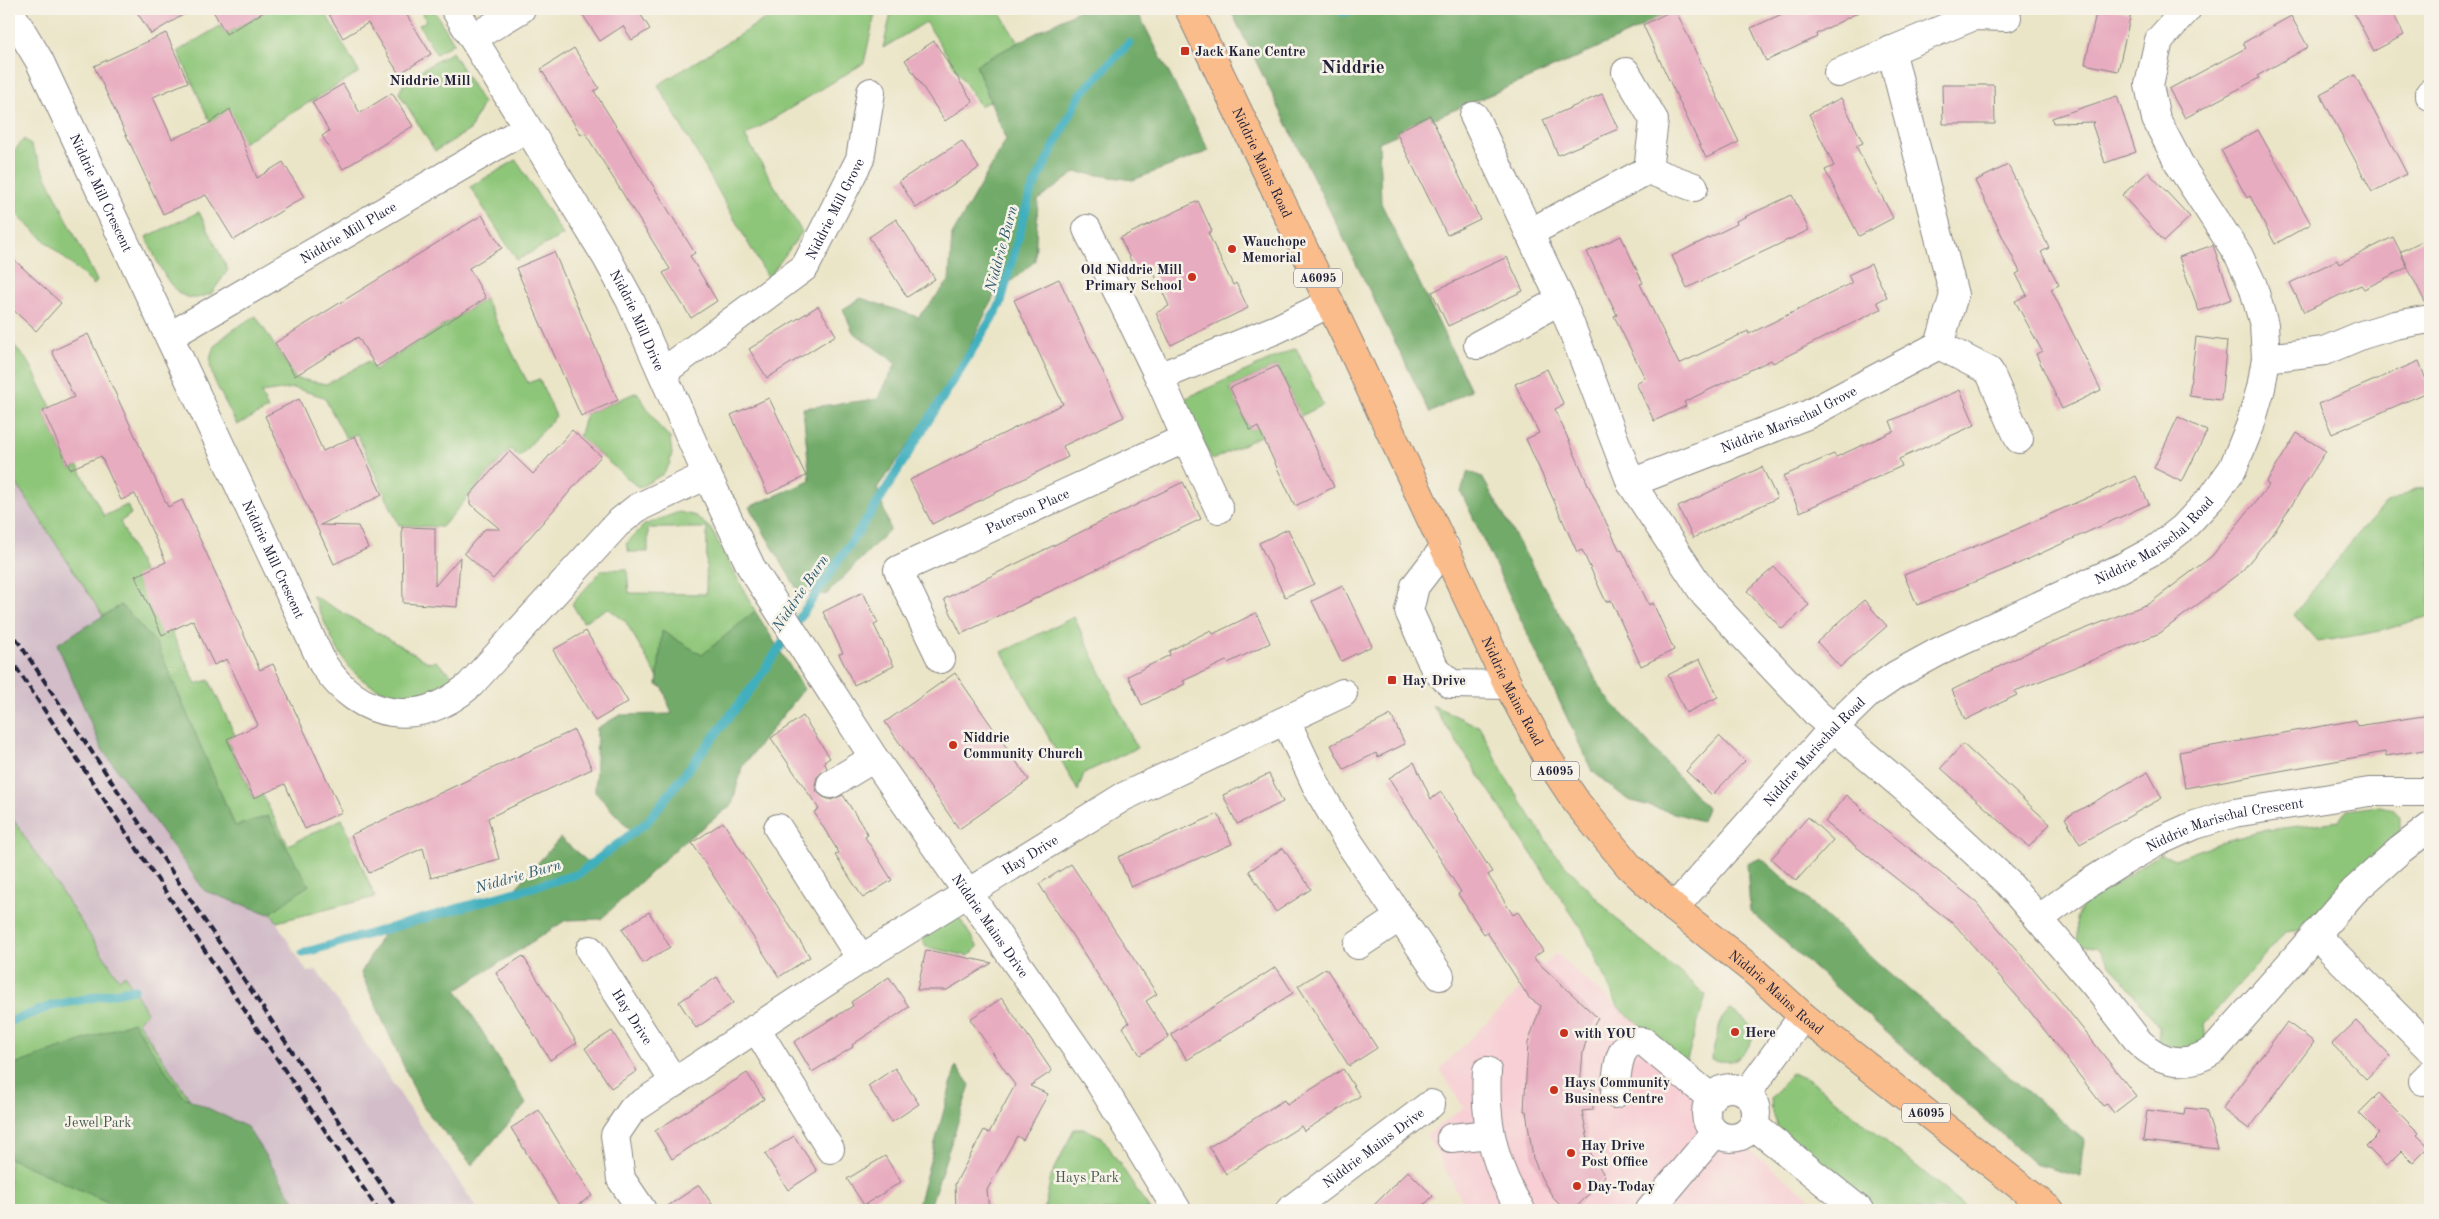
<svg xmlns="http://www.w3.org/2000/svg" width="2439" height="1219" font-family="'Old Standard TT',serif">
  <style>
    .built { fill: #f7cfd4 }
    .industrial { fill: #d2bdc8 }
    .green { fill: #8ec679; stroke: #58745a; fill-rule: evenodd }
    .forest { fill: #72ab69; stroke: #4a6652 }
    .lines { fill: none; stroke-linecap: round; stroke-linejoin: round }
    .stream { stroke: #41afbe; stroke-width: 9 }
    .building { fill: #e8acc0 }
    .minor-casing { stroke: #868482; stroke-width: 30 }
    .major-casing { stroke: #868482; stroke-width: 30 }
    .minor { stroke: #fff; stroke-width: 28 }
    .major { stroke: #f9bc8a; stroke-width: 28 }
    .rail { stroke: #22223b; stroke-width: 4; stroke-dasharray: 8 4; stroke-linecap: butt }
    .poi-dot { fill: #c8321e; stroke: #f7f3e8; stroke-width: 2 }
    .labels { text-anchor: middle; stroke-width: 5; stroke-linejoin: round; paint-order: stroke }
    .shield { fill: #f7f3e8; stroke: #62616f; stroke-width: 1 }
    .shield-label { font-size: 12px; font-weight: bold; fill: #22223b }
    .poi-label { font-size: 14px; font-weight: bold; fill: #22223b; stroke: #f7f3e8; text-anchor: start }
    .street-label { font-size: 14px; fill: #22223b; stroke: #f7f3e8 }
    .park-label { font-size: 14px; fill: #485b51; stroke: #f7f3e8 }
    .neighbourhood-label { font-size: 15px; font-weight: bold; fill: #22223b; stroke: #f7f3e8 }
    .water-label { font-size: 15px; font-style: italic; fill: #2e5a6f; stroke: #f7f3e8 }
    .district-label { font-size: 19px; font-weight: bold; fill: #22223b; stroke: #f7f3e8 }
  </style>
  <rect width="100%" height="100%" fill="#f7f3e8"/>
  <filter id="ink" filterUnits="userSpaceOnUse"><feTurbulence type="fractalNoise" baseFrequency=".02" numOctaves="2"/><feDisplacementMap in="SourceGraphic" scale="10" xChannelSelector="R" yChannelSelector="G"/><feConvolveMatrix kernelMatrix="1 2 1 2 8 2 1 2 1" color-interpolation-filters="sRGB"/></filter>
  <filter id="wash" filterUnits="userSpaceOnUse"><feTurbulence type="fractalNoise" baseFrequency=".0096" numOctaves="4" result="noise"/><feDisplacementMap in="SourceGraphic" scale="20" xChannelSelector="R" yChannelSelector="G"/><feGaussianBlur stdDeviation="1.12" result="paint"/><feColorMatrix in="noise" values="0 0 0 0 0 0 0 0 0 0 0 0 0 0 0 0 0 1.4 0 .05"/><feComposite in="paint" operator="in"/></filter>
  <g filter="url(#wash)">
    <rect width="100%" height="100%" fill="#ebe5c8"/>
    <path class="built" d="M1556,953l38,34 120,98 -15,20 -1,19 5,11 19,14 9,2 16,-3 78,62h-358l-40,-75 36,-28 -23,-38z"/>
    <path class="industrial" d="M9,472l113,173 32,78 153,249 10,-1 161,239h-214l-126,-188 9,-11 -23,-36 -5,4 -110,-166z"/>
    <path class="green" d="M269,9h54l36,63 -113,69 -23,10 -45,-100 42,-25 6,8z
      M431,9h2l21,34 -18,11 -17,-29 7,-4 -4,-7z
      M781,9h95l-12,54 -119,73 57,96 -34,46 -110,-193z
      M892,9h106l20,34 -42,22 14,36 -10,5 -54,-84 -43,26z
      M452,52l31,51 -13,27 -35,21 -36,-58 7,-14z
      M24,139l7,6 66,136 -3,4 -85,-77v-51z
      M516,160l47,75 -46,25 -47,-73z
      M199,212l29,58 -17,24c-5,1 -13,5 -19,4 -23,-1 -37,-43 -46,-61z
      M485,299l43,84 11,-4 17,37 -37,41 -9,-8 -68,78 -43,-2 -42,-91 -11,4 -22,-41 -30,-9 -33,5 7,16 -31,16c-29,-59 -49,-72 19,-109l39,62 31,6 43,-23 5,9z
      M9,339l21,25 21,43 -8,4 27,58 8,-3 26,50 23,-11 4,9 -11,8 76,162 13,-4 26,55 -8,5 26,57 9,-3 26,51 54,-26 33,78 -98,25 -123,-199 -32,-78 -113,-173z
      M1296,348l27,57 -111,55 -28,-61zM1277,366l20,42 -47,22 -20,-42z
      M637,392l21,33 12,13 2,16 -3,11 -6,9 -24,14 -60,-51 7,-23z
      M2430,488v125l-4,4 -45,14 -63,11 -24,-27 54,-70 36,-40 31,-16z
      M679,512l17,4 15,13 44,82 -75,106 -54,-95 -18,-14 -25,14 -11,-18 30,-34 25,-1 2,24 77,1 1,-66h-59v24h-19l-3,-8 18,-19z
      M312,595l118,68 6,-2 18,16c-11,6 -22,14 -35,16 -28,6 -59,-8 -74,-32 -14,-20 -22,-44 -33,-66z
      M1074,617l63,131 -53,25 -6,18 -76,-139z
      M1432,705l48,22 24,48 50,78 64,68 88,74 -20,68 -67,-55 -36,-77z
      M2380,806l13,3 7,10v12l-55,50 -43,49 -17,2 -81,92 2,16c-20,12 -28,10 -48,2l1,-15 -61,-79 -20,-4 -2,-26 8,-14 76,-50 15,5 46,-17 46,-12 73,-9 7,-11z
      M9,813l110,166 6,-4 22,37 -9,10 126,188h-255z
      M955,917l5,2 18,28 -9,9 -43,-9 -5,-10 29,-19z
      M1730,1009c6,5 17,11 21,18 7,13 -9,31 -20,34 -7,1 -14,0 -20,-2l10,-39z
      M1792,1073l20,8 158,129h-93l-99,-82 -6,-15 -1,-15z
      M1074,1129h11l17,8 48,73h-106l7,-33z"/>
    <path class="forest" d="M1081,9h55l73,142 -76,29 -57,-8 -38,28 -3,61 -41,35 -47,97 -70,95 13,41 -64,66 -29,-6 -48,-82 61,-26 -7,-73 75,-9 18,-36 -43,-31 -10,-23 18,-11 57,19 31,-36 3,-46 54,-95 -30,-75z
      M1230,9h450l-113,53 -188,80 2,61 90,187 -41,23z
      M1468,471l14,6 123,218 102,113 -5,13 -74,-21 -36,-29 -131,-279z
      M121,605l36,39 78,182 33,-10 41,69 -40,29 -64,-23 -103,-142 -45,-105z
      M755,611l49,78 -62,78 -10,38 -51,39 -80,75 -35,1 -109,70 69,114 -54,61 -50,-59 -61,-133 26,-47 127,-36 46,-52 34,29 38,-35 -37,-40 2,-64 23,-13 52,-1 -9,-26 -6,-3 5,-54 40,24z
      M1761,858l126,113 197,169 -3,37 -46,-13 -285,-253 -3,-47z
      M133,1022l50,74 64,31 53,83h-175l-116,-52v-91z
      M956,1066l14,19 -41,125h-32l21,-5z"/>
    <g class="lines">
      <path class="stream" d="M1337,9l7,3 12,-3
        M303,953l275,-79 69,-52 107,-137 121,-178 125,-202 30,-111 50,-99 49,-52
        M9,1022l42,-16 83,-17"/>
    </g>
    <g id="blocks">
      <path class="building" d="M135,9h58l-42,25z
        M212,9h57l-43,25z
        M326,9h77l28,45 -32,20 -31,-51 -25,15z
        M579,9h72l-10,6 9,14 -18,11 -9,-14 -23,15z
        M1675,9l64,133 -33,16 -63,-133z
        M1793,9h72l-49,25 1,3 -51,24 -15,-33z
        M2097,9h17l17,4 -13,58 -33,-7z
        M2352,9h39l13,26 -30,16z
        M2291,16l17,31 -51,29 2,2 -74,40 -16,-29 77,-41 -3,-5z
        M166,33l22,49 -35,15 19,42 34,-14 24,-16 27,69 26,-16 21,35 -70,43 -28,-45 -43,19 -69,-148z
        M934,41l39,61 -28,19 -40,-61z
        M574,48l25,40 -5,3 101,162 -5,3 27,45 -26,17 -28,-45 7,-4 -85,-136 -4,2 -40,-66z
        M2355,75l52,99 -35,18 -52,-98z
        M343,84l17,29 32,-20 21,33 -70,43 -21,-33 7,-5 -17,-29z
        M1942,85h52l1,39h-52z
        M1602,94l16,35 -60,26 -15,-35z
        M2117,96l19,56 -31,11 -13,-39 3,-2 -42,1 -1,-5z
        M1841,98l22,45 -7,3 37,72 -34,18 -34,-66 9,-4 -25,-52z
        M1430,115l50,104 -33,16 -51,-103z
        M2258,130l53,94 -36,20 -25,-48 -3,2 -26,-48z
        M962,141l17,27 -63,40 -17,-27z
        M2008,165l41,83 -8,4 18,33 -8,4 50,101 -39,19 -26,-55 6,-3 -27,-50 12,-6 -11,-21 4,-2 -45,-91z
        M2148,172l42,45 -26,24 -42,-46z
        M1792,195l17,35 -122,58 -15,-32 65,-32 -1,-3z
        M1198,201l14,30 -4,2 25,52 3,-2 12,25 -77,37 -15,-32 13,-7 -19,-42 -14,7 -16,-33z
        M482,215l20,33 -33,20 17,30 -110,69 -18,-30 -63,39 -20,-33z
        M896,219l39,60 -28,18 -38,-60z
        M1621,236l22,47 -3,1 39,80 69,-33 1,3 103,-51 -4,-8 23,-11 16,33 -10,5 4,7 -108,54 -2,-3 -87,42 2,4 -32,15 -18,-38 9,-5 -31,-62 3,-1 -30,-63z
        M2393,237l15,30 -44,22 -3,-4 -57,27 -14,-29 47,-23 2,4z
        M2430,237v67h-4l-26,-52z
        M2213,245l19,54 -33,12 -20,-54z
        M554,252l64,148 -37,16 -65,-148z
        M9,255l52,48 -25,28 -27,-25z
        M1507,257l16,34 -75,35 -16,-34z
        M1059,279l65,138 -61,29 5,11 -136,67 -22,-44 153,-76 -49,-104z
        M818,306l18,29 -69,43 -18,-29z
        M88,334l80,173 14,-7 78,170 13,-6 69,148 -37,17 -20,-45 -31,14 -27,-59 31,-14 -31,-66 -13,6 -21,-45 -31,15 -27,-59 31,-14 -31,-68 -14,6 -20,-44 -31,13 -27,-58 31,-14 -22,-46z
        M2196,337l31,4 -6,59 -32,-4z
        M2419,361l11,30 -98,43 -13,-30z
        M1277,366l57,121 -39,19 -37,-79 -8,3 -20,-42z
        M1547,369l17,36 -9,4 35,80 30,62 2,-1 27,55 4,-2 21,47 -33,16 -30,-66 -5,2 -24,-52 -5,2 -51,-113 13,-6 -24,-49z
        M1960,390l15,35 -76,34 3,7 -102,46 -17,-36 51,-22 2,3 58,-26 -4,-10z
        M769,398l37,78 -38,18 -37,-79z
        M299,399l24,52 32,-15 27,59 -62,30 38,1 10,22 -34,16 -69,-148z
        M2178,417l29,14 -25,51 -28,-14z
        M572,430l29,26 -108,123 -29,-26 21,-24h15l-30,-25v-9l39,-44 24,23z
        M2297,433l29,18 -49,77 -35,43 -82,62 -145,58 2,4 -52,25 -13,-30 83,-41 115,-46 62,-47 57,-71 -3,-2z
        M1762,467l15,31 -84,40 -15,-31z
        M2136,476l13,28 -138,63 -94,38 -13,-30 104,-42z
        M1183,482l18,37 -240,115 -17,-35z
        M402,527l33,1v58l25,-29 -3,50 -54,-4z
        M1288,529l26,55 -29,13 -26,-54z
        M1774,567l35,38 -27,24 -35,-38z
        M1343,586l29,60 -31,15 -29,-60z
        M863,592l15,31 -4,2 20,41 -40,19 -15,-31 4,-1 -20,-41z
        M1864,600l23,26 -47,41 -23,-25z
        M1256,613l14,30 -42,20 -2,-2 -21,10 -22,10 2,3 -43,21 -14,-29 42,-21 -1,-4 42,-21 2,4z
        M586,631l42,71 -33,19 -42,-71z
        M1700,659l18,38 -32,16 -18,-38z
        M955,673l74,107 -70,49 -74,-107z
        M1391,715l14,29 -27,13 -2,-4 -32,16 -13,-24z
        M2430,715v34l-44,7 -1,-4 -200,36 -6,-36 177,-32 1,6z
        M803,716l27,42 -6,4 3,6 -10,9 -2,8 2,7 6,5 8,3 12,-5 25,40 -3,2 27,43 -29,18 -28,-43 4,-2 -25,-41 5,-3 -48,-71z
        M574,730l18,39 -104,49 11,41 -68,19 -8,-30 -54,25 -18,-38z
        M1719,736l26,25 -33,34 -26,-24z
        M1963,744l87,80 -21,23 -88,-79z
        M1414,762l17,37 10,-7 51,80 -4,3 25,40 5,-3 25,39 -10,7 65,60 -11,20 -4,14 -3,35 12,-1 1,24 -11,1 9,43 14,22 -31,34h-9l-11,-11 -12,-20 -9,-21 -7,-47h-2l4,-68 13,-37 -12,-8 -42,-66 -3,2 -26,-40 3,-2 -72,-114z
        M2148,772l14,26 -82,46 -15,-26z
        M1269,774l14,28 -46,22 -14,-29z
        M1846,795l17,14 -2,1 112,89 86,100 77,97 -22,17 -7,-9 -4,2 -74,-96 -73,-84 -131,-104z
        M1218,814l14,30 -101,43 -13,-30z
        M1808,817l25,23 -37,41 -25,-22z
        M723,822l87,135 -31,20 -87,-134z
        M1283,848l28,41 -35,23 -27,-41z
        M1071,864l86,130 -11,7 23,36 -29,18 -17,-28 6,-4 -90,-139z
        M649,912l21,35 -27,16 -21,-34z
        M926,950l37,7 29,6 -45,27h-30z
        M523,956l54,87 -27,17 -54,-87z
        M1276,967l17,26 -106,67 -16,-26z
        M1326,968l51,80 -28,18 -51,-80z
        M717,977l16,26 -37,25 -17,-26z
        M889,977l20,30 -57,38 1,2 -41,25 -18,-30 59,-36 -2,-4z
        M1002,998l50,73 -22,15 18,8 -25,46 -6,-4 -30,54 2,20h-33l-1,-26 29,-54 5,3 26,-48 -45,-66z
        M2356,1021l34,35 -24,23 -34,-35z
        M2287,1022l27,20 -65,87 -27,-20z
        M612,1031l25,40 -26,17 -26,-40z
        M895,1068l24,36 -27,18 -24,-36z
        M1343,1069l17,27 -56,35 -3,-5 -75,48 -17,-27 75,-47 3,5z
        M747,1073l17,26 -92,60 -17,-28z
        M2379,1093l40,40 -2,2 12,12 -16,16 -12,-12 -15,15 -20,-20 13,-13 -20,-20z
        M2185,1108l21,2 12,39 -75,-8 4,-31 37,5z
        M539,1110l53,86 -22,14h-8l-51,-82z
        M794,1136l23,35 -29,19 -23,-36z
        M885,1156l16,26 -37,23 -17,-26z
        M1408,1171l25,25 -14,14h-50z
        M699,1185l17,25h-54z"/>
    </g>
  </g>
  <g filter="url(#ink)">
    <use href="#blocks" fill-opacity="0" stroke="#868482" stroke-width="1"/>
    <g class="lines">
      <defs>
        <g id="minor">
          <path id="s1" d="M455,9l152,249 23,42 77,175 44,92 123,191 224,322 79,130"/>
          <path id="s2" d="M9,10l30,50 284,604c37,56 96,65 147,21l147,-161 20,-16 70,-33"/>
          <path d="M473,38l48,-29"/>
          <path d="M1626,72l28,48 -6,50"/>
          <path d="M1838,73l136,-57 33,1"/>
          <path d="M2430,93v3"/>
          <path d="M1474,116l87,184 70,183 74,112 112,119 103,87 88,82 87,102 44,57c23,22 48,26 75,8l140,-159 46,-41 30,-23"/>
          <path d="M1529,233l119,-63 46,17"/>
          <path id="s3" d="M170,336l357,-208"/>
          <path d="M1478,345l83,-45"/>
          <path d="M1939,345l50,26 30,68"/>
          <path d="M2266,358l58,-7 38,-16 33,-10 35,-6"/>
          <path id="s4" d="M663,372l142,-105 55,-108 11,-67"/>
          <path d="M1159,377l118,-48 53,-26"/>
          <path d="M1186,438l33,71"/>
          <path id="s5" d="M1631,483l176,-68 132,-70 15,-50 -63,-245"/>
          <path d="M1445,547l-30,39 -6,25 26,58 16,15 57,1"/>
          <path id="s6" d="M941,659l-43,-89 288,-132 -27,-61 -72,-148"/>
          <path d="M1286,721l32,68 30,52 92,135"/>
          <path d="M831,784l43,-26"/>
          <path d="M778,828l83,131"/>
          <path id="s7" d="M1674,908l159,-180 35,-34 28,-19 42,-23 183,-84 35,-19 27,-21 30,-32 20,-28 17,-42 11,-38 5,-30 -2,-33 -11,-39 -14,-30 -58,-89 -25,-48 -7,-34 10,-45 28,-31"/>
          <path id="s8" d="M2040,918l41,-30 41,-26 35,-20 38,-17 39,-12 135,-21h61"/>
          <path d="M2315,934l115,115"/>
          <path d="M1358,945l42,-28"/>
          <path id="s9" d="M590,950l85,133"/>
          <path d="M756,1028l74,121"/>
          <path d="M1487,1071c-3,50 7,97 34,139"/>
          <path d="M2423,1081l7,-7"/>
          <circle cx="1731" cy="1113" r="25"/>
          <path d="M1747,1093l56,-77"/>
          <path d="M1615,1094c2,-17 1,-58 29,-52l66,55"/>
          <path d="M1753,1125l106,85"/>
          <path d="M1451,1138l39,-4"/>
          <path id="s10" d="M642,1210l-21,-31 -6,-44 17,-25 229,-151 262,-162 220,-104"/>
          <path id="s11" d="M1290,1210l141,-106"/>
          <path d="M1650,1210l65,-77"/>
        </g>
        <g id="major">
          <path id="s12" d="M1189,9l168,351 151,325 40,74 29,44 52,63 45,42 81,64 48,44 247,194"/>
        </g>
      </defs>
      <use href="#minor" class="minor-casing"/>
      <use href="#major" class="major-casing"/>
      <use href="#minor" class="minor"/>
      <use href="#major" class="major"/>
      <path class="rail" d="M9,628l389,582
        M9,657l369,553"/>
    </g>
  </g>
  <g class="poi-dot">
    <rect x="1180" y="46" width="10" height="10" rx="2.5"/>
    <circle cx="1232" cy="249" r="5"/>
    <circle cx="1192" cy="277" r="5"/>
    <rect x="1387" y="675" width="10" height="10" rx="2.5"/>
    <circle cx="953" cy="745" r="5"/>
    <circle cx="1735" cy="1032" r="5"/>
    <circle cx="1564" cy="1033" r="5"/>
    <circle cx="1554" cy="1090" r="5"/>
    <circle cx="1571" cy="1153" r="5"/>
    <circle cx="1577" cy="1186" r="5"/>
  </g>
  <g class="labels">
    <g class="shield">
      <rect x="1294" y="268.5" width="48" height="19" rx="4"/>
      <rect x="1531" y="761.5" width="48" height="19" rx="4"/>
      <rect x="1902" y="1103.5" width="48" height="19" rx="4"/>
    </g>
    <g class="shield-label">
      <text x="1318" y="282">A6095</text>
      <text x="1555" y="775">A6095</text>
      <text x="1926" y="1117">A6095</text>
    </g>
    <g class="poi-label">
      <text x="1195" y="56">Jack Kane Centre</text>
      <text x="1242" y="246">Wauchope<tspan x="1242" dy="16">Memorial</tspan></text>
      <text x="1182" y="274" text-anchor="end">Old Niddrie Mill<tspan x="1182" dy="16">Primary School</tspan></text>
      <text x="1402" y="685">Hay Drive</text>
      <text x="963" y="742">Niddrie<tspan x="963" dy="16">Community Church</tspan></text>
      <text x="1745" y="1037">Here</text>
      <text x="1574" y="1038">with YOU</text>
      <text x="1564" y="1087">Hays Community<tspan x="1564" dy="16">Business Centre</tspan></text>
      <text x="1581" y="1150">Hay Drive<tspan x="1581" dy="16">Post Office</tspan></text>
      <text x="1587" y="1191">Day-Today</text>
    </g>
    <g class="street-label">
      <text dy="5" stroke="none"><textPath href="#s12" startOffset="170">Niddrie Mains Road</textPath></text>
      <text dy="5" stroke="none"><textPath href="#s2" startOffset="205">Niddrie Mill Crescent</textPath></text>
      <text dy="5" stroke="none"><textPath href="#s4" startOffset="242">Niddrie Mill Grove</textPath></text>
      <text dy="5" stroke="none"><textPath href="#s3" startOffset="206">Niddrie Mill Place</textPath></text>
      <text dy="5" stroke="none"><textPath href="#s1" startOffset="361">Niddrie Mill Drive</textPath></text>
      <text dy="5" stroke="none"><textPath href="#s5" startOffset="170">Niddrie Marischal Grove</textPath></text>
      <text dy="5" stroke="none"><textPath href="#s6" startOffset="241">Paterson Place</textPath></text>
      <text dy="5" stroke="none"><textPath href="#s7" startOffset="615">Niddrie Marischal Road</textPath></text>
      <text dy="5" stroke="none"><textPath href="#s2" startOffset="610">Niddrie Mill Crescent</textPath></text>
      <text dy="5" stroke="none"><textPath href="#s12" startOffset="755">Niddrie Mains Road</textPath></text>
      <text dy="5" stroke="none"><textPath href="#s7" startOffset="210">Niddrie Marischal Road</textPath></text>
      <text dy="5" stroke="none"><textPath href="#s8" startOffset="210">Niddrie Marischal Crescent</textPath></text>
      <text dy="5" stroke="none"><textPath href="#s10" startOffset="585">Hay Drive</textPath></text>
      <text dy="5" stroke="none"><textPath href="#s1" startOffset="1064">Niddrie Mains Drive</textPath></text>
      <text dy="5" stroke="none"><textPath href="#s12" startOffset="1160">Niddrie Mains Road</textPath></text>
      <text dy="5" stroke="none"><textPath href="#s9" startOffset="79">Hay Drive</textPath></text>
      <text dy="5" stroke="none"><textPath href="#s11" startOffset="104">Niddrie Mains Drive</textPath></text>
    </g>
    <g class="park-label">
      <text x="98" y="1127">Jewel Park</text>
      <text x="1087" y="1182">Hays Park</text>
    </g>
    <g class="neighbourhood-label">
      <text x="430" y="85">Niddrie Mill</text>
    </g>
    <g class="water-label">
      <text transform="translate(1001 249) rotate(-75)" y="5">Niddrie Burn</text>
      <text transform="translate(800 593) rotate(-56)" y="5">Niddrie Burn</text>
      <text transform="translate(518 876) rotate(-16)" y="5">Niddrie Burn</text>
    </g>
    <g class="district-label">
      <text x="1353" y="73">Niddrie</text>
    </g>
  </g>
  <rect width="2439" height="1219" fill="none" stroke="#f7f3e8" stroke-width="30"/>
</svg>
